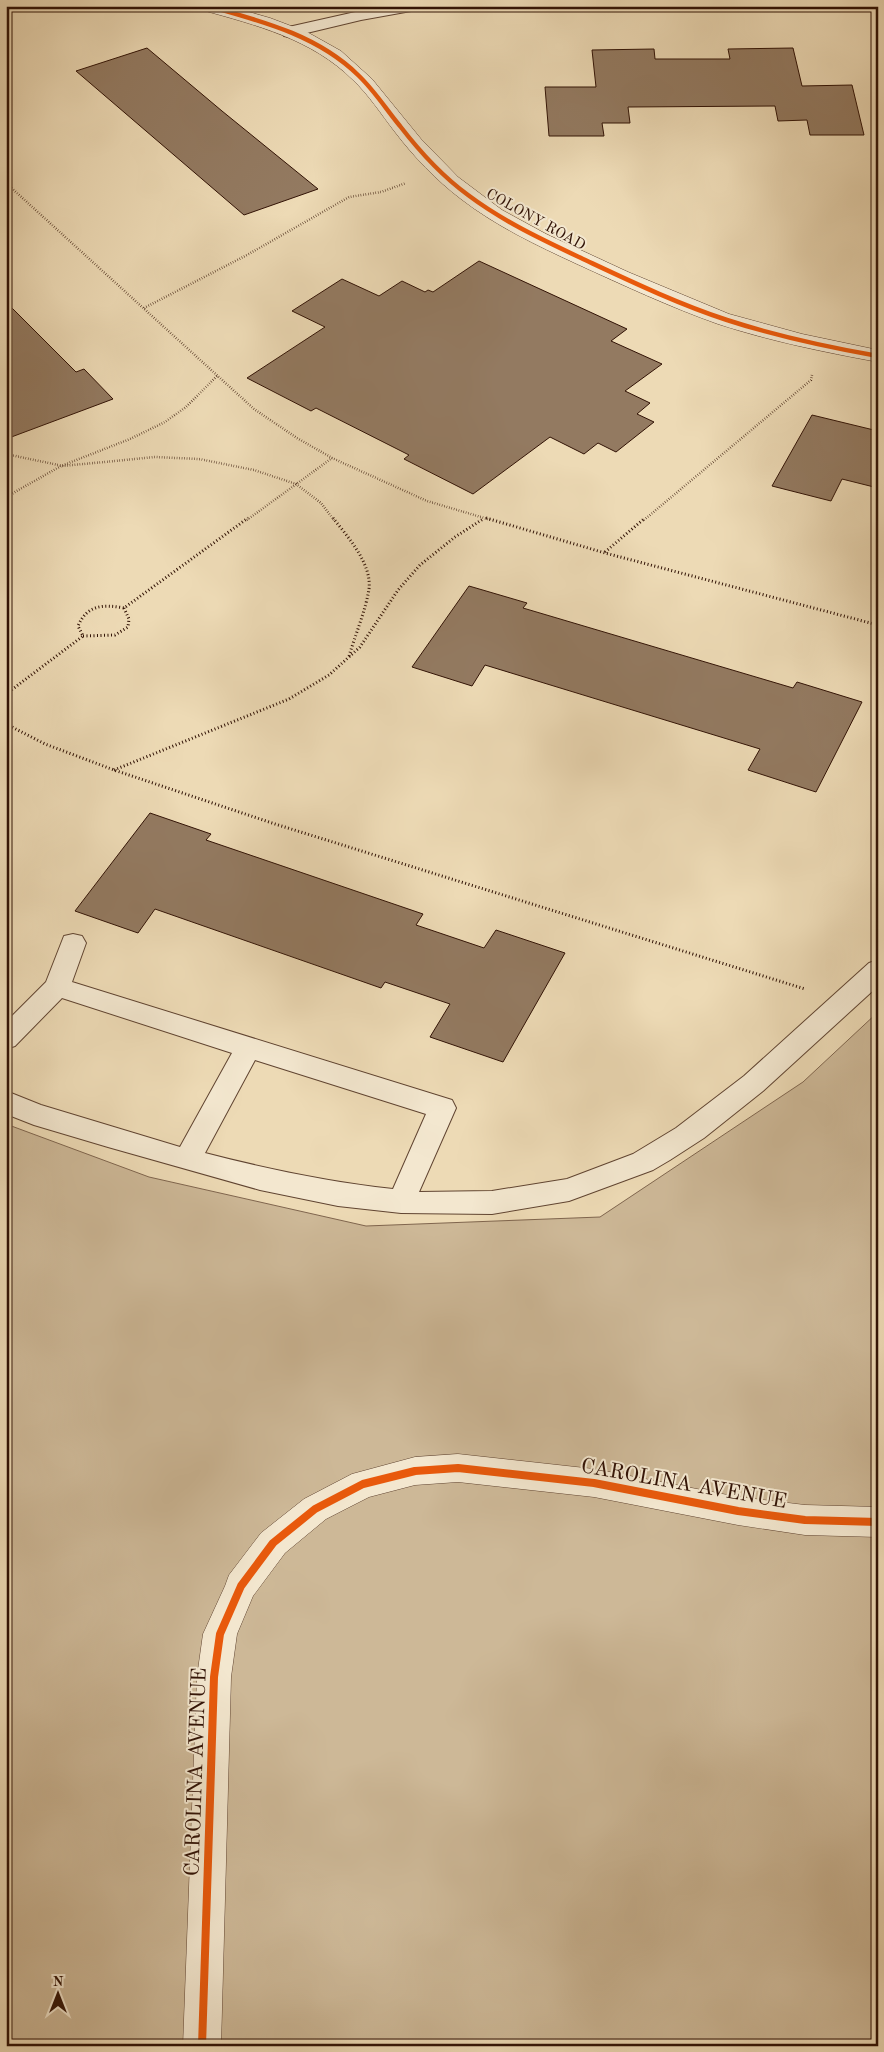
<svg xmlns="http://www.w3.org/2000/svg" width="884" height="2052" font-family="'Old Standard TT',serif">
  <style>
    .green { fill: #cdb897; stroke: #7f654e }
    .building { fill: #937a61; stroke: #311205 }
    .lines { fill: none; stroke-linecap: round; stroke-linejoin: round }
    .lane-casing { stroke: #604431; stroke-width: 2 }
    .street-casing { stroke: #604431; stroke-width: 1 }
    .path-far1 { stroke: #311205; stroke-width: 2.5; stroke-dasharray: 0.5 2; stroke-linecap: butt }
    .path { stroke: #311205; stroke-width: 3; stroke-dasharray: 1 2.5; stroke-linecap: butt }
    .lane { fill: #f3e7cf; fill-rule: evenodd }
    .street { fill: #f3e7cf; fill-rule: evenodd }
    .cycleway-far1-casing { stroke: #f3e7cf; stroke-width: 7 }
    .cycleway-casing { stroke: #f3e7cf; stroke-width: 11 }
    .cycleway-far1 { stroke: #e8590c; stroke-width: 4.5 }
    .cycleway { stroke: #e8590c; stroke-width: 8 }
    .labels { text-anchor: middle; stroke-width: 4; stroke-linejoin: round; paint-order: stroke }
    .far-street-label { font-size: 15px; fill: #311205; stroke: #f3e7cf }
    .near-street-label { font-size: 21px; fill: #311205; stroke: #f3e7cf }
  </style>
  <rect width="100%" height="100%" fill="#eddab5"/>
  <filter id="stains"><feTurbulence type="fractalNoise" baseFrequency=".004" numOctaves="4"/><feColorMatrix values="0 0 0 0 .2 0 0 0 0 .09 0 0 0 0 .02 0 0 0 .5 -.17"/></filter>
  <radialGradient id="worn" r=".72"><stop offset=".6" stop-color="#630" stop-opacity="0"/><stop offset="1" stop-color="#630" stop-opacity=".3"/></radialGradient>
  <path class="green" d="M878,1012v1034h-872v-922l143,53 217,49 234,-9 203,-135z"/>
  <path class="building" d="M147,48l75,63 96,78 -74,26 -168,-144z
    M793,48l9,38 50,-1 12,50h-54l-3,-15 -29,1 -3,-15 -147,1 2,16h-28l2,13h-55l-4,-49h51l-4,-37 62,-1 1,10h75l-2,-10z
    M479,261l148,68 -16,12 51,23 -37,27 25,12 -13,11 17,8 -38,30 -18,-9 -14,11 -34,-17 -77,57 -69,-35 5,-4 -93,-47 -5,3 -64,-33 78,-51 -33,-16 50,-32 37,17 23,-15 23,11 3,-2 5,2z
    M6,302l70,70 8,-3 29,30 -107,40z
    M812,415l66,16v57l-36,-9 -11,22 -59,-15z
    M469,586l58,17 -4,5 270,80 4,-6 65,20 -46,90 -68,-22 12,-21 -275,-84 -13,21 -60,-19z
    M150,813l61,21 -5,6 217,74 -7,11 68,23 12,-18 69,23 -62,109 -73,-25 20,-33 -65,-22 -4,6 -226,-79 -17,24 -63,-22z"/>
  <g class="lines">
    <defs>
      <path id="lane" d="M382,6h37l-2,4 -6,1 -50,9 -71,17 -6,-1 -2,-4 2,-4z
        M73,934l9,2 4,7 -14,39 380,118 4,8 -37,84 73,-1 75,-12 66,-25 43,-26 68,-52 125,-113 9,-3v26l-115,105 -59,47 -34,22 -17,10 -84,31 -77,13 -91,-1 -63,-7 -78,-16 -152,-43 -74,-22 -28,-11v-23l35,14 139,42 52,-94 -170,-55 -47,48 -9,3v-27l40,-40 18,-46zM255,1060l171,54 -33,75c-64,-7 -126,-20 -188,-36z"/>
      <path id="street" d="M199,6h29l42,12 37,14 34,19 31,28 49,60 37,38 44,33 44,24 82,38 101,42 73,20 76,16v12c-54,-10 -108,-21 -160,-38 -48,-17 -95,-39 -141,-60 -41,-19 -81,-38 -116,-65 -25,-19 -47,-42 -66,-67 -14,-18 -26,-37 -42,-52 -41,-41 -97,-55 -151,-70z
        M458,1454l136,15 144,28 67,8 73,2v30l-73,-2 -67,-10 -144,-28 -136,-15 -43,3 -46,12 -43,22 -41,34 -32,43 -16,38 -6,43 -10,369h-38l14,-369 6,-43 22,-48 4,-11 32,-42 43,-34 48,-25 63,-17z"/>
    </defs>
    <use href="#lane" class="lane-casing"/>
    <use href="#street" class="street-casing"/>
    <path class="path-far1" d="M6,183l248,226 43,29 35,20 95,43 64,19
      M144,308l103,-53 102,-58 32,-5 25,-9
      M6,454l57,12 92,-9 44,2 55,11 42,14 25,19 13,17
      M6,497l55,-31 69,-27 35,-17 21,-15 31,-31
      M247,520l85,-62
      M644,520l167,-140 1,-5"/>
    <path class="path" d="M333,518c15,19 39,46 36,71 -3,20 -14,47 -20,67
      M486,518l119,35 273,72
      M605,552l40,-34
      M83,636l32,-1 13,-8 1,-8 -5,-11
      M6,694l77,-58 -5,-10c9,-21 25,-22 46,-18l124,-90
      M6,724l39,20 69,26 161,54 530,165
      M114,770l175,-71 40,-24 31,-28 38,-57 22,-25 35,-28 28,-18"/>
    <use href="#lane" class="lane"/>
    <use href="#street" class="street"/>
    <defs>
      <path id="cycleway-far1" d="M208,6c53,15 109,29 150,69 16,15 28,34 42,51 20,26 42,50 68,69 36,27 75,45 115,64 47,22 95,45 144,61 49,16 100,27 151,36"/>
      <path id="cycleway" d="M202,2046l12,-369 6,-43 21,-48 32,-43 42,-34 48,-25 52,-13 43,-3 136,15 144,28 67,9 73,2"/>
    </defs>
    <use href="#cycleway-far1" class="cycleway-far1-casing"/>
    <use href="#cycleway" class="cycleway-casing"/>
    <use href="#cycleway-far1" class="cycleway-far1"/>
    <use href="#cycleway" class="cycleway"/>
  </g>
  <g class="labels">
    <g class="far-street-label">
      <text transform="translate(536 219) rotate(29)" y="5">COLONY ROAD</text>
    </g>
    <g class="near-street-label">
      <text transform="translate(684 1483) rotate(10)" y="7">CAROLINA AVENUE</text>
      <text transform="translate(195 1772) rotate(-88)" y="7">CAROLINA AVENUE</text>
    </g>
  </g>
  <rect width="884" height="2052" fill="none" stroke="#eddab5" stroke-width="25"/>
  <rect x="8" y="8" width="869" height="2037" fill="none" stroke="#311205" stroke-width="2.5"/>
  <rect x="12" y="12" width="859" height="2027" fill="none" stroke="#311205"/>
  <g transform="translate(58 1994)" stroke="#f3e7cf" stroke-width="4" paint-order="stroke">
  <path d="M0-4L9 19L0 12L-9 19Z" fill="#311205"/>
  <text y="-8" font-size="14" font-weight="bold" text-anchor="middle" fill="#311205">N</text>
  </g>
  <rect width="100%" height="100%" filter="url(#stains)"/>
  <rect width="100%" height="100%" fill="url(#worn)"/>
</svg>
